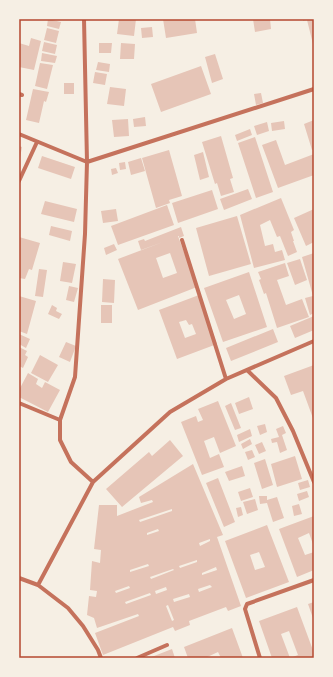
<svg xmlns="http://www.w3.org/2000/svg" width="333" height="677" font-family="'Nunito Sans',sans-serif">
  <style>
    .building { fill: #e6c5b7; fill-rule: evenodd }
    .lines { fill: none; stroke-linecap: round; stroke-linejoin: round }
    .minor { stroke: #c5725c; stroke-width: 4 }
    .neatline { fill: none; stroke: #b5482f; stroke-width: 1.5 }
  </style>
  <rect width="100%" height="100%" fill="#f6efe4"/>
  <path class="building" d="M48,19l13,3 -2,7 -12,-3z
    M119,19h17l-2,17 -17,-2z
    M163,19h32l2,14 -31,5z
    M253,19h17l1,10 -16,3z
    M303,19h11v29l-7,-28 -4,1z
    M152,27l1,10 -11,1 -1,-10z
    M47,28l12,3 -3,12 -12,-3z
    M31,38l10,3 -7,29 -15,-3v-24l10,3z
    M44,42l13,3 -2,9 -13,-3z
    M99,43h13l-1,10h-12z
    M121,43l14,1 -1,15h-14z
    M42,53l15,3 -2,7 -14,-2z
    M215,54l8,25 -11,4 -7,-26z
    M98,62l12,2 -1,8 -13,-2z
    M40,63l13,2 -6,24 -12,-3z
    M201,66l10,28 -50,18 -10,-28z
    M95,72l12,2 -2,11 -12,-2z
    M64,83h10v11h-10z
    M110,87l16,2 -2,17 -17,-2z
    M33,89l16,3 -3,10 -2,-1 -5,22 -13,-3z
    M261,93l2,10 -7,2 -2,-11z
    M145,117l1,9 -12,1 -1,-8z
    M128,119l1,17 -15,1 -2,-17z
    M314,120v29l-2,1 -8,-26z
    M284,121l1,8 -13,2 -1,-8z
    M267,122l2,9 -12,4 -3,-9z
    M250,129l2,6 -15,6 -2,-6z
    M221,136l12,42 -3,1 4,13 -13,4 -4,-13 -2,1 -13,-42z
    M255,137l18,55 -17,6 -18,-55z
    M276,140l9,25 29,-11v21l-36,13 -16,-43z
    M19,146l3,1 -2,11h-1z
    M169,150l13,46 -13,4 1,3 -14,5 -14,-50z
    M203,152l6,25 -9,3 -6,-25z
    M42,156l33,11 -4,12 -33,-11z
    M141,158l4,13 -14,4 -3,-13z
    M125,162l1,7 -6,1 -1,-7z
    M116,168l2,5 -6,2 -1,-6z
    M248,189l4,10 -28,11 -4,-11z
    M212,190l6,19 -40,14 -6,-20z
    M281,198l13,32 -3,2 3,9h-1l4,11 -9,4 -8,-20 -3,1 -7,-17 -10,5 5,21 8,-2 2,8 7,-2 3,10 -31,8 -14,-53z
    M45,201l32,8 -3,13 -33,-8z
    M167,205l7,20 -56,20 -7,-19z
    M116,209l2,12 -15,2 -2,-12z
    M314,209v33l-8,4 -12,-28z
    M237,216l14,48 -42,12 -13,-48z
    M51,226l21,5 -2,10 -21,-6z
    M181,227l3,9 -5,2v-2h-1l19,51 -59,23 -20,-51 45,-17 -22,8 -3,-9 6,-2 1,2zM170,253l7,20 -14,5 -7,-20z
    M19,237l21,6 -8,27 -3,-1 -4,10 -6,-1z
    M114,244l3,6 -11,5 -2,-7z
    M314,253v60l-4,2 -5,-17 8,-2 -11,-39z
    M300,259l7,21 -12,5 -8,-22z
    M63,262l13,2 -4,19 -12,-2z
    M285,263l4,13 -12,4 9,25 16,-6 7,18 -32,11 -11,-35 -2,1 -5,-14 2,-1 -3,-7z
    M39,269l8,1 -4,27 -8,-1z
    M249,272l18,55 -44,15 -19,-54zM239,295l7,19 -12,5 -8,-19z
    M103,279l12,1 -1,23 -12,-1z
    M69,286l9,2 -4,14 -8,-2z
    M199,295l18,49 -40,15 -18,-49zM186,320l3,5 3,-1 4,10 -11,4 -6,-16z
    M19,296l17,5 -9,33 -8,-3z
    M52,305l5,3 -1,3 6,3 -3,5 -11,-5z
    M101,305h11v18h-11z
    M314,316v14l-19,8 -5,-12z
    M273,329l5,13 -47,19 -5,-13z
    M19,334l11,5 -4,9 -7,-4z
    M66,342l10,4 -6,16 -11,-5z
    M19,347l8,4 -2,4 3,2 -5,11 -4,-2z
    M40,355l18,10 -10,17 -17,-9z
    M314,365v56l-11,-30 -12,4 -7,-19z
    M28,373l10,6 -2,5 6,4 3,-6 15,8 -12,22 -29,-15v-7z
    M249,397l4,12 -14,5 -4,-11z
    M218,401l18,45 -16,7 -6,-16 -10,4 6,17 9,-4 5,13 -22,8 -21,-53 15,-6 2,6 5,-2 -5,-11z
    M231,403l10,25 -6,2 -10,-24z
    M265,424l2,8 -7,3 -3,-9z
    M283,426l3,7 -4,2 5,15 -7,3 -3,-11 -5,1 -1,-4 8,-2 -3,-8z
    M250,429l2,7 -13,6 -2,-7z
    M250,439l2,5 -9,5 -2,-5z
    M170,440l13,16 -61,51 -16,-18 43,-37 3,4z
    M262,442l4,9 -7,3 -4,-9z
    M252,450l3,7 -7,3 -3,-8z
    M295,456l7,23 -25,8 -6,-23z
    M265,459l8,26 -11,4 -8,-26z
    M193,464l30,71 -6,2 24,69 -13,5 -2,-4 -37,14 1,4 -15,6 -2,-4 -70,28 -8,-22 44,-17 -1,-2 -41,14 -3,-10 -7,-3 2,-19 7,1 1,-6 -7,-1 2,-29 8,2 1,-13 -7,-1 5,-44h18v11l36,-14 -1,-2 -11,3 -2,-6zM172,509v2l-32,11 -1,-2zM158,529l1,2 -12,4v-2zM210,539v2l-10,5 -1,-3zM197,560v2l-17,6 -1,-2zM148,564l1,2 -19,6v-2zM216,567l1,3 -15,5v-2zM173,569l1,1 -23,9 -1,-2zM210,585l2,2 -13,5 -1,-3zM129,586l1,2 -14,5 -1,-2zM166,587l1,3 -11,4 -1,-3zM150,593l1,2 -25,9 -1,-2zM189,594l1,3 -16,5 -1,-3zM168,605l6,15 -2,1 -6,-15z
    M242,466l3,10 -16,5 -4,-9z
    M218,478l17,44 -11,5 -18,-44z
    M308,480l2,7 -10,3 -2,-7z
    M250,488l3,9 -12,4 -3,-9z
    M307,491l2,6 -10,4 -2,-7z
    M259,496h8v4l10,-3 7,21 -11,4 -6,-19 -7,1z
    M255,499l3,11 -11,4 -4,-12z
    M299,504l3,10 -8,2 -2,-10z
    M241,507l2,8 -5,2 -2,-9z
    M314,516v31l-5,-14 -11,5 7,17 9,-3v18l-17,7 -18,-48z
    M267,525l22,57 -43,16 -21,-57zM259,552l6,15 -10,3 -5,-15z
    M314,602v19l-6,-17z
    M297,607l17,46v4l-24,1 8,-3 -9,-24 -8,3 9,24h-18l-13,-37z
    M232,628l11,30h-22l-3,-6 -13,6h-17l-4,-11z
    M172,649l3,9h-26z"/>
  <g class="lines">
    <path class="minor" d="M84,19l3,143 -2,72 -10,143 -15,43v20l11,22 22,20
      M19,94l3,1
      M19,134l68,28 227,-73
      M19,181l18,-39
      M182,240l44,139
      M247,370l29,28 17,33 21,51
      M19,403l41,17
      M19,578l19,7 30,23 15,18 15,24 3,8
      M38,585l55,-103 77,-70 56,-33 88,-38
      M137,658l30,-13
      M260,658l-15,-49 2,-5 67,-24"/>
  </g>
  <rect width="333" height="677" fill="none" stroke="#f6efe4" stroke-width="40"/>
  <rect x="20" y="20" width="293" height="637" class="neatline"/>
</svg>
